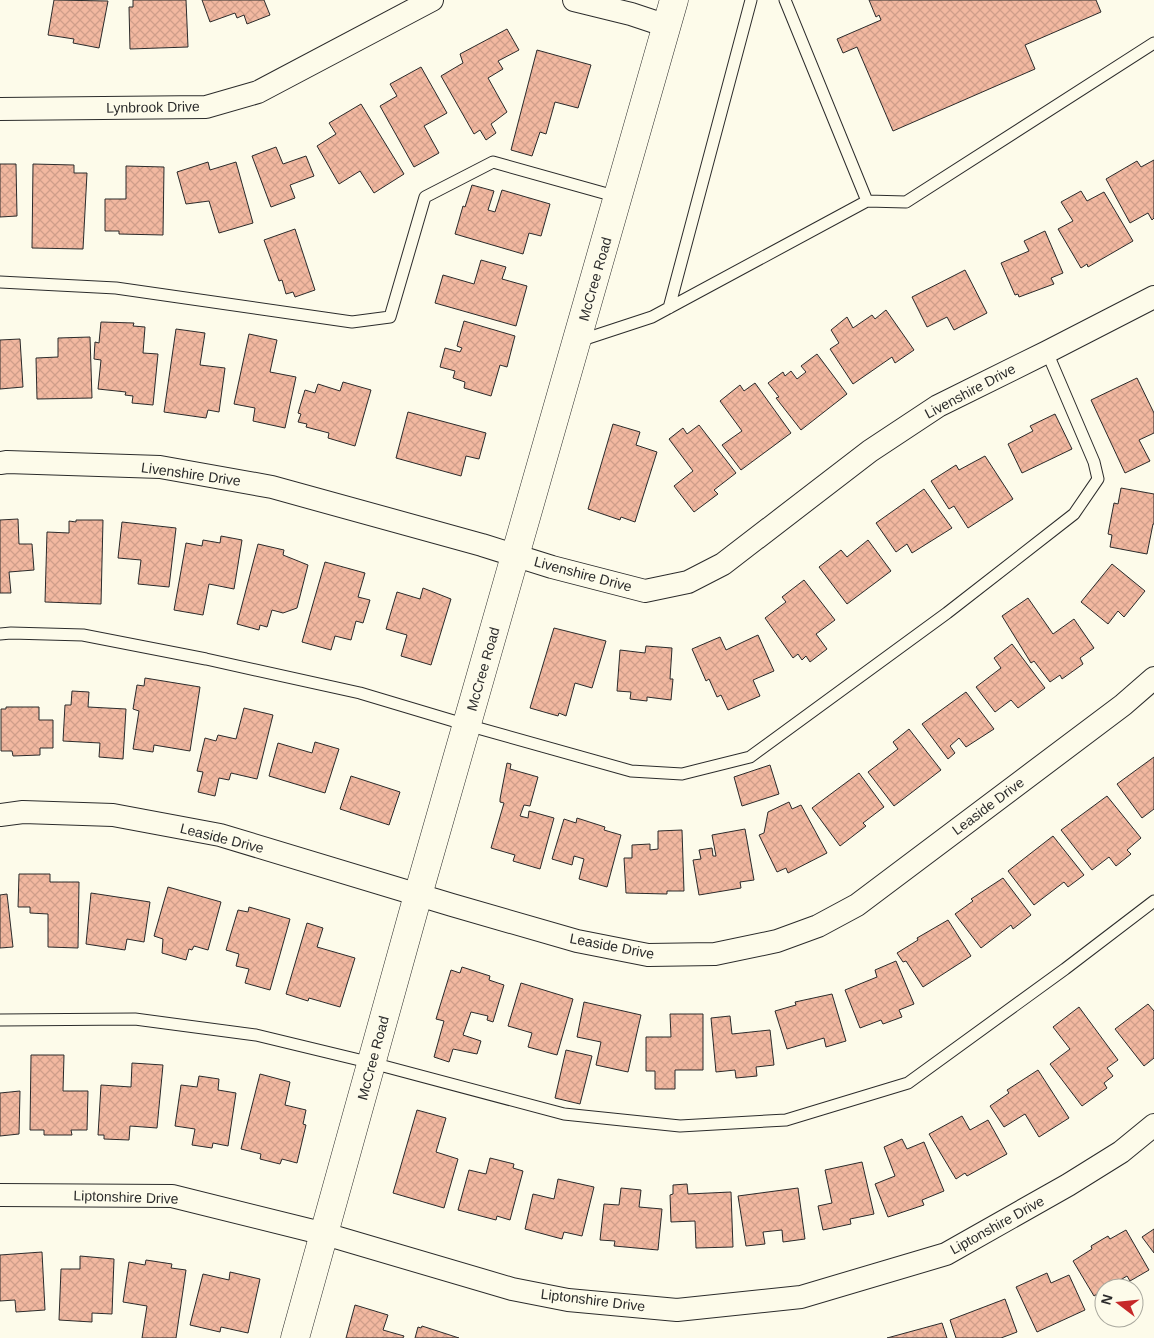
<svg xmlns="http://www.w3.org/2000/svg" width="1154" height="1338" font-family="Helvetica,sans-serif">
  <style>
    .building { fill: url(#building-cross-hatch); stroke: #2b2b2b }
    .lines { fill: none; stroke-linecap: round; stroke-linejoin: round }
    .lane-casing { stroke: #2b2b2b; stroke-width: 13 }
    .street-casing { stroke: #2b2b2b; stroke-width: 24 }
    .secondary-casing { stroke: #2b2b2b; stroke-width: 29 }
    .lane { stroke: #fdfbea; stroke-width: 11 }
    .street { stroke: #fdfbea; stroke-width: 22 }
    .secondary { stroke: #fdfbea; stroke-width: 28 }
    .labels { text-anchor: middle; stroke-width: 4; stroke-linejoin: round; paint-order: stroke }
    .street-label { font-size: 14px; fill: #2b2b2b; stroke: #fdfbea }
  </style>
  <defs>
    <pattern id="building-cross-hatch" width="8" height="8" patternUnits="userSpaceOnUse" patternTransform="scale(1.25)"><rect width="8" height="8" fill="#f2b8a0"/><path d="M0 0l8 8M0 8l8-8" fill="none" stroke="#d09e8a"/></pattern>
  </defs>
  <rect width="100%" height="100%" fill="#fdfbea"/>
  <path class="building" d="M54,0l54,1 -9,47 -26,-5 1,-4 -26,-4z
    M133,0h53l2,47 -58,2 -1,-42h4z
    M202,0h62l6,15 -23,9 -3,-9 -7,3 -2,-5 -25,9z
    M869,0h227l5,12 -76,33 10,24 -142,62 -36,-84 -14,6 -6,-14 44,-19 -2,-5 -3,2z
    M507,29l12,21 -21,11 5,8 -15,9 19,34 -16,12 5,9 -10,7 -6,-10 -6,4 -33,-58 22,-13 -3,-9z
    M537,50l54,15 -13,43 -23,-6 -9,32 -6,-2 -8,24 -21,-6z
    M421,67l26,46 -23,13 15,27 -25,14 -34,-61 17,-10 -7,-12z
    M361,104l43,70 -30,19 -14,-22 -21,13 -22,-38 19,-12 -7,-11z
    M276,147l7,17 23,-8 8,20 -24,9 5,13 -24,9 -19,-51z
    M1154,160v58l-2,2 -4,-7 -18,10 -24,-44 31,-18 4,6z
    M208,162l2,8 26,-8 17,61 -34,10 -10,-32 -23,3 -9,-32z
    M0,164h16l1,52 -17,1z
    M33,164l41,1v8h13l-4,76 -51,-1z
    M126,166l38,1 -1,68 -44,-1v-3h-14v-32h21z
    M472,185l22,6 -6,19 7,2 7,-22 48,14 -9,32 -12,-3 -6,21 -68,-20 8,-28 2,1z
    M1081,191l6,10 17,-9 29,49 -45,26 -1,-3 -6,4 -23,-39 15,-8 -12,-19z
    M295,229l20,61 -20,7 -2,-5 -7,2 -4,-14 -3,1 -15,-41z
    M1045,231l18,42 -12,5 3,6 -35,13 -1,-3 -3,1 -14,-32 28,-12 -5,-10z
    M481,260l25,7 -4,12 25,7 -11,40 -81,-23 8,-28 31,9z
    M965,270l22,43 -33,17 -7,-13 -20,10 -15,-30z
    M886,310l28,40 -19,13 -3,-6 -39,27 -23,-35 9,-6 -8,-13 16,-13 6,11 19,-13 3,4z
    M464,321l51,15 -8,31 -7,-2 -9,31 -27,-8 1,-6 -12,-4 2,-7 -15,-4 5,-19 15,4 2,-4 -5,-2z
    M101,322l33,1 -1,3 12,1 -2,26 15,1 -5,51 -21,-2 1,-7 -8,-1 1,-3 -28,-3 3,-29 -7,-1 1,-17 4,1z
    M176,329l29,4 -5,32 25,3 -6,44 -11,-2 -2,8 -42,-6z
    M249,334l28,6 -7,32 26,5 -11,51 -32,-7 2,-13 -21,-4z
    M90,337l2,61 -55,1 -1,-41 22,-1v-19z
    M20,339l3,48 -23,2v-49z
    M817,354l30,40 -46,36 -25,-32 3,-1 -11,-14 15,-11 2,4 6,-5 6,8 9,-7 -5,-6z
    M1137,378l17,35v20l-15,7 11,21 -25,12 -34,-73z
    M343,382l28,8 -16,56 -27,-8 1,-5 -23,-6 1,-3 -9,-2 3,-8 -3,-1 7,-23 10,3 3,-9 22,7z
    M755,383l36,50 -50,37 -19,-25 20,-14 -22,-30 20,-16 4,6z
    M408,412l78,21 -7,26 -13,-3 -5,20 -65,-18z
    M1055,414l17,35 -50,24 -14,-29 25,-13 -3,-5z
    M613,424l27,8 -4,13 21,7 -22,70 -14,-5 -1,3 -32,-11z
    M699,425l37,48 -22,17 4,4 -24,18 -20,-26 19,-15 -24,-32 14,-11 4,6z
    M985,456l28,43 -45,29 -14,-22 -5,3 -18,-28 25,-16 3,5z
    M1121,488l33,6v30h-1l-6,30 -37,-7 2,-12 -4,-1 6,-31 4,1z
    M924,489l28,39 -40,25 -5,-9 -11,8 -20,-29z
    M18,519l1,25h13l2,26 -25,2 2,21h-11v-73z
    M76,520h27l-2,84 -56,-2 2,-70 22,1v-12l7,1z
    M122,522l54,6 -7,59 -31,-3 3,-24 -23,-2z
    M221,536l21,4 -8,49 -25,-5 -6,31 -29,-5 12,-67 16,3 1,-6 17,3z
    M868,540l23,31 -44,33 -28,-37 22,-17 6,7z
    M258,544l26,6 -1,5 25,10 -11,43 -14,5 -11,-3 -5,17 -7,-2 -1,5 -22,-6z
    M325,562l40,11 -7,24 12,3 -7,23 -7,-2 -5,19 -16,-4 -4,14 -29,-8z
    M1112,564l33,27 -21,26 -6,-6 -10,13 -27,-22z
    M804,580l31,40 -19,14 11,15 -17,13 -4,-6 -4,4 -4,-6 -5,4 -28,-40 21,-16 -4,-5z
    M423,588l28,11 -20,66 -30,-9 6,-21 -21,-6 11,-37 23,7z
    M1028,598l25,36 21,-15 20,29 -14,10 3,6 -21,15 -2,-4 -10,7 -16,-21 -3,2 -29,-47z
    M554,628l52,13 -14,47 -17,-5 -9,33 -7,-3 -1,3 -28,-8z
    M758,635l16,36 -21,9 7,16 -32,14 -7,-15 -4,2 -8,-18 -3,2 -14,-32 28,-12 6,13z
    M1012,644l33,44 -27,20 -7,-8 -16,12 -19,-25 25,-19 -7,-10z
    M646,646l26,2 -2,31h3l-2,21 -24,-3v4l-17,-2 1,-7 -14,-1 3,-41 25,3z
    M145,678l55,9 -10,64 -36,-6 -1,7 -20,-3 6,-38 -6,-2 4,-24 7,1z
    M72,691l17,1 -1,15 38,2 -3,50 -24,-2 1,-14 -37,-2 2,-36h6z
    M966,692l28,37 -28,18 -7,-9 -9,8 5,7 -7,6 -26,-35z
    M6,707h33v13h14v28h-13v7l-27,1 -1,-5h-11v-42h5z
    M244,708l29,7 -16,64 -26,-6 -2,7 -10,-2 -4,18 -17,-4 5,-20 -6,-1 8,-33 11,3 2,-6 18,4z
    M909,729l32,41 -47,36 -26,-34 30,-23 -5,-7z
    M315,742l24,7 -14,44 -56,-17 9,-33 34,10z
    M1154,757v52l-12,9 -25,-34z
    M507,763l4,1 -1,5 28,8 -8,29 -6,-1 -4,11 8,2 1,-7 25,7 -14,51 -27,-8 2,-6 -24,-7 13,-45 -4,-1v-3z
    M770,765l9,29 -37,12 -8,-29z
    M859,773l25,34 -21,16 3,3 -26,20 -28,-38z
    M351,776l49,16 -11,33 -49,-16z
    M1107,796l34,42 -14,12 4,4 -15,12 -7,-9 -17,13 -31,-40z
    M789,802l3,7 9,-4 26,48 -39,20 -2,-5 -9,4 -18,-37 5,-2 4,-21z
    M577,818l28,9 -1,3 17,5 -14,52 -28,-8 5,-20 -10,-3 -2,9 -20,-6 12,-40 12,4z
    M745,829l9,51 -14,2 1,6 -42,7 -6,-35 8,-1 -2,-9 13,-2 1,8h3l-4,-21z
    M682,830l2,61h-17v3l-41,-1 -2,-35h8v-13l18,-1v6l8,-1v-18z
    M1053,836l31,39 -16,12 -4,-5 -30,23 -26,-34z
    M19,874h31v8h29l-1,66 -30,-1v-33l-18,-1v-6h-12z
    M1003,878l28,37 -18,14 -2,-4 -30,23 -26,-34 18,-13 -2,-2z
    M168,887l53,15 -13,48 -14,-4 -2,4 -3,-1 -3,11 -24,-7 1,-14 -9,-3z
    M91,893l59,9 -6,40 -17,-3 -2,11 -39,-6z
    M7,894l6,53 -13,1v-53z
    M249,907l41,12 -20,71 -25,-7 4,-14 -13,-3 3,-12 -13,-4 12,-40 10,2z
    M948,920l23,36 -48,31 -17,-26 -3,1 -6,-9 21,-13 -1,-2z
    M307,923l16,5 -6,19 38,11 -15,49 -31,-9 -1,3 -22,-7z
    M896,961l18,43 -15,6 3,7 -19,7 -2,-4 -21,8 -15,-38 32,-13 -2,-7z
    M462,967l28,9 -1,4 15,5 -11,37 -6,-2 1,-4 -17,-4 -8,23 18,6 -4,13 -24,-5 -4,13 -15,-5 10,-36 -8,-2 15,-49 9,3z
    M521,983l52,16 -16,56 -29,-8 4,-14 -24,-7z
    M832,994l14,47 -20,6 -2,-9 -37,11 -12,-38 21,-6 -1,-3z
    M584,1002l57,13 -13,57 -32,-7 5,-23 -24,-5z
    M1148,1004l6,7v47l-10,8 -29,-37z
    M1079,1007l39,53 -11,8 6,8 -9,7 3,5 -25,18 -32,-42 20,-15 -17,-22z
    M670,1014h33v56h-28v19h-20v-18h-9v-34h25z
    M730,1016l2,18 38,-4 4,35 -18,2 1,9 -21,2 -1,-8 -19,2 -5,-54z
    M566,1050l26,6 -12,48 -25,-6z
    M31,1055h33l-1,36h25l-1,39h-16l1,5h-28v-5h-14z
    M132,1063l31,2 -6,63 -27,-2 -1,14 -25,-1v-4h-6l3,-50 30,2z
    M1038,1070l31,48 -30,19 -14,-23 -21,13 -14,-21 19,-13 -2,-3z
    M260,1074l30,8 -5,23 21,5 -3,14 3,1 -9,38 -15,-4 -2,5 -20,-5 1,-5 -20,-5z
    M199,1076l20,3 -1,11 18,3 -8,53 -15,-3 -1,5 -20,-3 3,-16 -20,-3 6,-41 16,2z
    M20,1091l-1,43 -19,2v-43z
    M417,1110l29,8 -10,34 22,7 -14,49 -51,-15z
    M962,1116l8,14 18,-10 19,34 -40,22 -2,-3 -9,6 -27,-45z
    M902,1139l5,10 17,-7 20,49 -22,9 2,5 -36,12 -13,-33 20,-8 -11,-29z
    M490,1158l24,6 -1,4 10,3 -13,49 -13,-4 -1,4 -38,-10 11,-40 17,4z
    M862,1162l12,52 -24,5 1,5 -28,6 -5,-24 14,-3 -7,-33z
    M558,1179l36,8 -12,49 -18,-4 -2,7 -37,-10 8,-35 21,5z
    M687,1184l1,10 43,-2 2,55 -37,1 -1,-27 -24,1 -1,-27 3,-1v-9z
    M621,1188l20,2 -2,17 23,2 -4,41 -44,-4 1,-5 -15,-1 4,-36 15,1z
    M798,1188l7,51 -22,3 -1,-12 -19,2 2,12 -19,2 -8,-50z
    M1154,1229v24l-12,-16z
    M1126,1230l23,40 -19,11 -3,-5 -20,12h-3v2l-10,6 -21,-35 19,-12 -1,-3 17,-10 2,3z
    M42,1252l3,58 -29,2 -1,-12 -15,1v-46z
    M80,1256l34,3 -2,55 -20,-1v9l-33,-2 2,-51h19z
    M146,1260l26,4 -1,4 15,2 -10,68h-34l5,-32 -24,-4 6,-40 16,3z
    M230,1272l30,7 -12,54 -27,-6 -1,5 -30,-7 13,-51 26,6z
    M1047,1273l4,10 18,-8 16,35 -48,22 -21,-45z
    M1005,1299l12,33 -16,6h-45l-6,-18z
    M355,1305l33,10 -5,15 21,6 -1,2h-57z
    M942,1323l5,15h-60z
    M422,1326l37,12h-44l3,-11 3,1z"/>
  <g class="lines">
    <defs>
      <path id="lane" d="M785,0l82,201
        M0,282l116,6 236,34 38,-5 35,-120 68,-35 125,35
        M669,308l82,-308
        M579,341l73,-24 215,-116 39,1 248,-159
        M0,634l11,-1 72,2 123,24 154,34 107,32 164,46 51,3 68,-17 197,-144 127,-99 24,-35 -4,-17 -47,-110
        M0,1020l135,-1 121,16 116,28 192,51 116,12 106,-6 122,-37 157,-114 89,-68"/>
      <path id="street" d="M574,0l57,14 36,12
        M0,109l206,-2 52,-15 174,-92
        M0,463l7,-1 153,5 112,20 210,58 70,22 93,24 43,-9 35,-18 147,-113 68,-45 109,-54 107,-55
        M0,815l23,-3 90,3 107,20 232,70 125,36 71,14 67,-1 62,-13 41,-15 39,-21 266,-200 31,-27
        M0,1195l172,1 153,38 187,55 56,11 109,10 124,-13 145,-43 122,-69 53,-33 33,-27"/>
      <path id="secondary" d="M295,1338l123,-443 256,-895"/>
    </defs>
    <use href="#lane" class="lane-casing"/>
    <use href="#street" class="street-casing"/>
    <use href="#secondary" class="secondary-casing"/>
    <use href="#lane" class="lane"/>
    <use href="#street" class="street"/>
    <use href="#secondary" class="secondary"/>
  </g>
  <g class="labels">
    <g class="street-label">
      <text transform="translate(153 107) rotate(-1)" y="5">Lynbrook Drive</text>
      <text transform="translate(595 279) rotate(-74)" y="5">McCree Road</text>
      <text transform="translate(970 391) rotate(-28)" y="5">Livenshire Drive</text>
      <text transform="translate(191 474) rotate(8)" y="5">Livenshire Drive</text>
      <text transform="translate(583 574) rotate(15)" y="5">Livenshire Drive</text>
      <text transform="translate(483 669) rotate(-74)" y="5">McCree Road</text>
      <text transform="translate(988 806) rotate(-37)" y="5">Leaside Drive</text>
      <text transform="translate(222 838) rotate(14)" y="5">Leaside Drive</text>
      <text transform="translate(612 946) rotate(11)" y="5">Leaside Drive</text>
      <text transform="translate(373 1058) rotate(-75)" y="5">McCree Road</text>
      <text transform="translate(126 1197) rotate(2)" y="5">Liptonshire Drive</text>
      <text transform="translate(997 1225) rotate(-29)" y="5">Liptonshire Drive</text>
      <text transform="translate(593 1300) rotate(7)" y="5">Liptonshire Drive</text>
    </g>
  </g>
  <g transform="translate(1119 1303) rotate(286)"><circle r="24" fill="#fdfbea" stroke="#a9a89e"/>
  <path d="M0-4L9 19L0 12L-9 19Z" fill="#c62828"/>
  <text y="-8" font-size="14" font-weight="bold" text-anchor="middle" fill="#2b2b2b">N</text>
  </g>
</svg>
